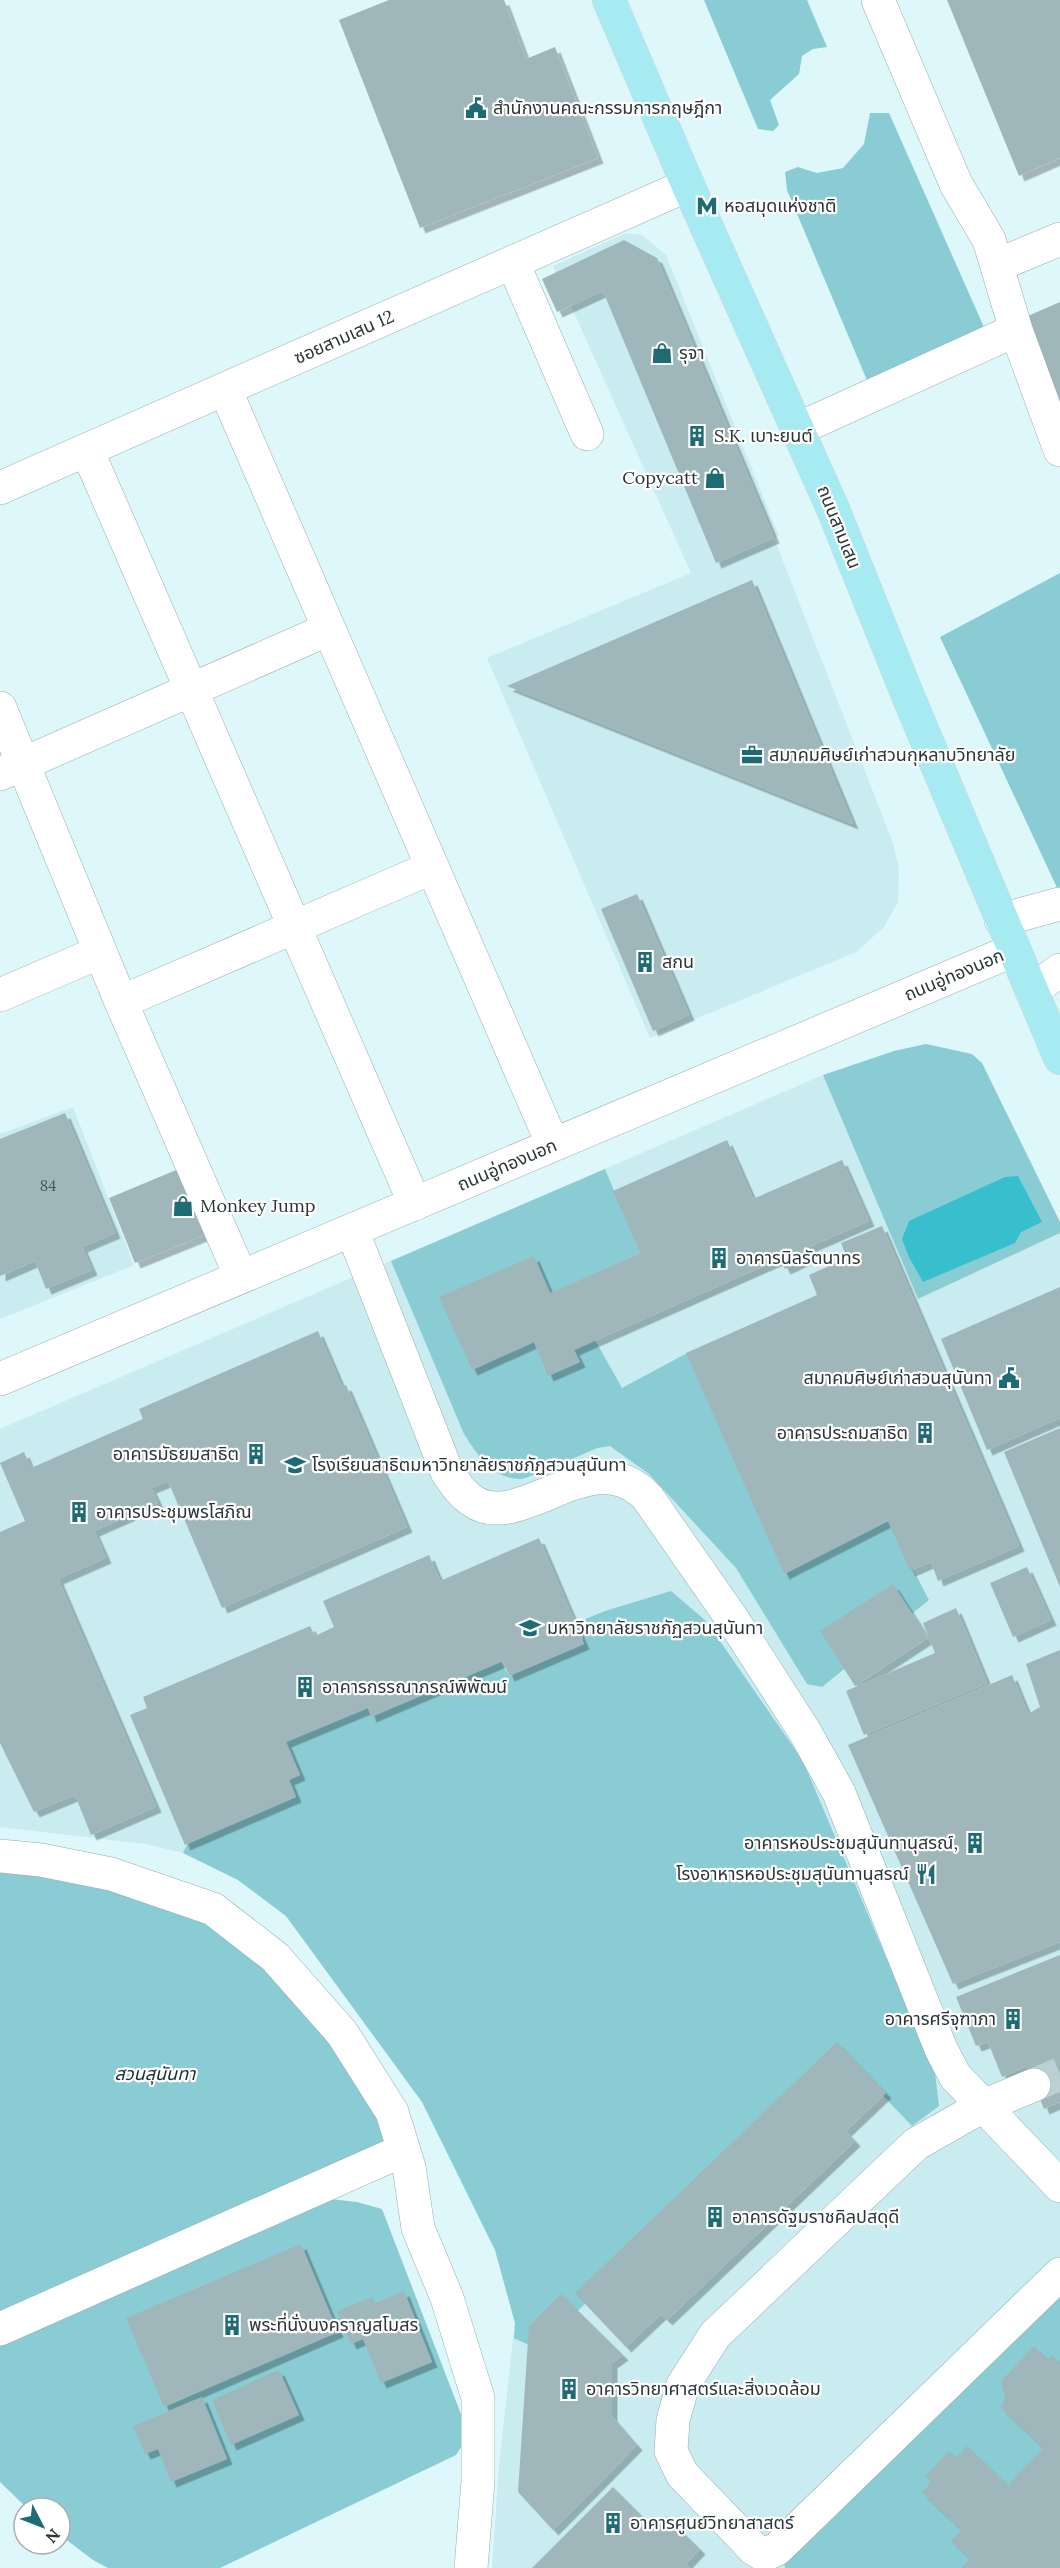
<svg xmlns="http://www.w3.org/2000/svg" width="1060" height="2568" font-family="Lora,'Noto Sans Thai',serif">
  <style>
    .built { fill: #c9ecf0 }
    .green { fill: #89ccd4 }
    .water { fill: #37bfce }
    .building { fill: #9fb7ba; filter: url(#shadow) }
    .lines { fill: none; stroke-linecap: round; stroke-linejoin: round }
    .minor-tunnel { stroke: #bad0d3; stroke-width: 33; stroke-dasharray: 33 16; stroke-linecap: butt }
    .minor-casing { stroke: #96aeb1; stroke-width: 34 }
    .major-casing { stroke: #d5d7d7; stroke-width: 34 }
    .minor { stroke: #fff; stroke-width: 33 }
    .major { stroke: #a7ebf2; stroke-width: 33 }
    .labels { text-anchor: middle; stroke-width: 4.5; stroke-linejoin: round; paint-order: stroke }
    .number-label { font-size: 15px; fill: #485657 }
    .poi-label { font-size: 18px; fill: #2b3536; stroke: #fff; text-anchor: start }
    .street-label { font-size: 18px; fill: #2b3536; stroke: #fff }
    .park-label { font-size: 18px; font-style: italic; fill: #193032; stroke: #fff }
  </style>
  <defs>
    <filter id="shadow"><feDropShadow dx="5.5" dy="5.5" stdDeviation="0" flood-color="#0004"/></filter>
  </defs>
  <rect width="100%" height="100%" fill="#def7fa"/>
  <path class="built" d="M626,233l16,2 24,20 113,281 -5,2 119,305 6,26 -1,33 -14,25 -28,25 -206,86 -163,-380 204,-85 -138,-307z
    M823,1075l95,224 142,-66v1335h-568l7,-103 16,-142 -20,-73 -73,-148 -136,-186 -48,-36 -55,-27 -38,-9 -145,-17v-398z
    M73,1107l61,158 -134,54v-185z"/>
  <path class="green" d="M704,0h103l20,47 -14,2 -11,7 -3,18 -29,26 9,25 -6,6 -15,-2z
    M870,113h19l98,221 -118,51 -82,-195 -2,-18 13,-5 19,6 26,-5 21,-24z
    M1060,573v318l-1,1 -119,-255z
    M926,1044l46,10 10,9 78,159v11l-142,66 -95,-224 71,-24z
    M605,1169l35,84 -69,31 24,56 27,48 69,-37 93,223 104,-53 41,79 -107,87 -15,-3 -71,-116 -87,-94 -39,-28 -13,2c-12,5 -69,32 -78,31 -27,-1 -42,-25 -55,-45l-73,-173z
    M671,1591l35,30 97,140 132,312 4,33 -27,20 -65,-68 -310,291 -23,-11 1,-15 -20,-73 -73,-148 -136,-186 -48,-36 -55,-27 47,-91 260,-119 19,33 74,-32v-24l22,-9z
    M0,1867l158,32 88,45 96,107 47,85 -17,15 -372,163z
    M330,2199l27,3 25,7 87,226 -13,20 -236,113h-112l-15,-8 -33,-25v-27h-33l-27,-26v-136z
    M1060,2297v271h-275l-1,-6z"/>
  <path class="water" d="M1018,1176l24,46 -21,10 -6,11 -92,39 -14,-25 -7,-18 7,-18 96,-44z"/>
  <path class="building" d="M389,0h115l22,59 29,-12 43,111 -178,70 -81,-208z
    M947,0h113v158l-41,18z
    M624,240l33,18 117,280 -58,25 -113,-272 -46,21 -15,-33z
    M1060,302v106l-39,-89z
    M752,580l101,244 -346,-138z
    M637,894l52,121 -36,16 -52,-122z
    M65,1113l50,120 -33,14 10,23 -46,19 -11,-28 -35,15v-137z
    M727,1140l26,59 89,-39 27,61 -62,27 4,9 -26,12 -5,-10 -206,91 6,12 -32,14 -14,-34 -62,28 -33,-73 95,-41 16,37 90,-40 -27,-62z
    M181,1168l26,66 -72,29 -26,-65z
    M882,1226l137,320 -81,35 -7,-19 -21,9 -22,-50 -104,53 -98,-221 131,-58 -8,-20 38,-17 -6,-15z
    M1060,1287v131l-73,32 -46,-111z
    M318,1331l24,56 4,-2 61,142 -185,81 -54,-127 -17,7 7,15 -64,28 12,27 -48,21 98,228 -65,28 -16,-40 -41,17 -34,-69v-211l25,-11 -25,-58 24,-11 7,16 112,-49 -4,-10z
    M1060,1428v159l-56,-135z
    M539,1538l45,106 -75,32 -6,-15 -132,56 -3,-9 -82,34 14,33 -11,5 7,17 -111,48 -55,-130 17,-7 -4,-11 167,-71 5,10 19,-9 -11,-26 106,-46 11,26z
    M1027,1567l24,53 -38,17 -23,-54z
    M893,1584l35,54 -73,48 -35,-55z
    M956,1608l31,75 -123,52 -18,-44 89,-38 -12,-30z
    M1060,1650v292l-107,42 -105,-239 164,-70 16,39 12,-7 -14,-43z
    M1060,1955v147l-16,7 -17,-43 -25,11 -14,-35 -12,4 -20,-49z
    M837,2042l49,51 -40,38 9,10 -188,179 -6,-6 -35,33 -51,-54z
    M301,2244l37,88 -174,75 -38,-89z
    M404,2291l28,71 -51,21 -18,-44 -12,5 -14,-33 36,-14 2,6z
    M561,2294l62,61 -11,8v53l25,29 -84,85 -35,-38 11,-166z
    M1034,2346l14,14 4,-5 8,7v206h-99l9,-9 -19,-18 10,-11 -39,-37 9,-11 -6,-6 24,-25 7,6 11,-11 41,39 35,-37 -42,-40 4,-10 -4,-17z
    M279,2370l20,45 -68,30 -19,-45z
    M202,2397l25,62 -56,23 -13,-33 -13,5 -12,-28z
    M613,2487l42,42 12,-12 33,32 -14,15 4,4h-158z"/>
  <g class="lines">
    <path class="minor-tunnel" d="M1034,2085l26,-11"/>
    <defs>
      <path id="minor" d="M513,263l74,171
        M998,265l62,-26
        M1016,330l44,120
        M225,389l328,756
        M798,429l218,-99 -27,-90 -33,-56 -78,-184
        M87,450l328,754
        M0,488l688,-303
        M0,708l121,294 120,275
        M0,774l329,-145
        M1001,920l59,-16
        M1032,991l28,-21
        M0,995l100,-43
        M121,1002l310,-134
        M352,1230l95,242c7,10 14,21 24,28 49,36 122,-63 177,-2l85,122 72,112 34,61 102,256 14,27 105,110
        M0,1379l1014,-429
        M0,1856l41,4 70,14 102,35 62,48 67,76 50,79 17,55 9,61 29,70 31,100v83l-7,87
        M1034,2085l-51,21 -67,38 -201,191 -32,50 -10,35 -2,31 11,23 72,75 10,6 13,-6 283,-275
        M0,2329l404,-179"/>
      <path id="major" d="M609,0l79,185 145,324 75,187 152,362"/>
    </defs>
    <use href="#minor" class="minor-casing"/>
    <use href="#major" class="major-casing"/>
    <use href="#minor" class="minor"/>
    <use href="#major" class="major"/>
  </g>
  <defs>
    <symbol id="civic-bare" viewBox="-9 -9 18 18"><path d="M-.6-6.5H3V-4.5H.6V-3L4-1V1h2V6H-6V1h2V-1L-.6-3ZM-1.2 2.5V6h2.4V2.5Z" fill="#1f6b73" stroke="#fff" stroke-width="2.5" paint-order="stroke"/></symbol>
    <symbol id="metro-bare" viewBox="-9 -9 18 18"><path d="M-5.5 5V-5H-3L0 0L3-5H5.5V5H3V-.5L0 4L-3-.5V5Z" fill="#1f6b73" stroke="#fff" stroke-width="2.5" paint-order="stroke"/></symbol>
    <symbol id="shop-bare" viewBox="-9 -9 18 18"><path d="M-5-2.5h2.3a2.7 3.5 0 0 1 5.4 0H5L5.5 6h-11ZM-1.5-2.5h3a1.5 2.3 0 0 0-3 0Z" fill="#1f6b73" stroke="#fff" stroke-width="2.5" paint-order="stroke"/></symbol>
    <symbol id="building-bare" viewBox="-9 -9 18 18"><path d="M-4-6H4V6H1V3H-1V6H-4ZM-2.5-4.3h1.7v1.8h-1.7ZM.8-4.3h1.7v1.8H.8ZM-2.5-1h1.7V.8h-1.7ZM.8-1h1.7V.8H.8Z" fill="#1f6b73" stroke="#fff" stroke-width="2.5" paint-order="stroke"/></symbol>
    <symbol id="office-bare" viewBox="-9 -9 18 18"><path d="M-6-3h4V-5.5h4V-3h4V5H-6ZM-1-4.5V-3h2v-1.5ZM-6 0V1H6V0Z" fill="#1f6b73" stroke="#fff" stroke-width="2.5" paint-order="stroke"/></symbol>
    <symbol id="school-bare" viewBox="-9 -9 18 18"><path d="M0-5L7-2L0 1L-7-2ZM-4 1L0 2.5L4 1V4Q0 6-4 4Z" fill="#1f6b73" stroke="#fff" stroke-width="2.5" paint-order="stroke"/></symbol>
    <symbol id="university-bare" viewBox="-9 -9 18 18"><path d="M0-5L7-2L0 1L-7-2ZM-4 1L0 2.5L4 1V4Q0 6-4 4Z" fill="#1f6b73" stroke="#fff" stroke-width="2.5" paint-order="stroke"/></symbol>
    <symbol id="restaurant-bare" viewBox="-9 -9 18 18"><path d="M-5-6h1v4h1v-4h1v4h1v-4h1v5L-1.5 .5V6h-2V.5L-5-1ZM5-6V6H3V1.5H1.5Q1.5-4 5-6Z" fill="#1f6b73" stroke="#fff" stroke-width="2.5" paint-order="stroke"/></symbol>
  </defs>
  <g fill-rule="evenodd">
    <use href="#civic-bare" x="461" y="93" width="30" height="30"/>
    <use href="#metro-bare" x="692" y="191" width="30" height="30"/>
    <use href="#shop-bare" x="647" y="338" width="30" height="30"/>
    <use href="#building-bare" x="682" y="421" width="30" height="30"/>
    <use href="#shop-bare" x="700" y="463" width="30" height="30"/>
    <use href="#office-bare" x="737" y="740" width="30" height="30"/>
    <use href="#building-bare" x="630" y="947" width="30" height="30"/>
    <use href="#shop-bare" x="168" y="1191" width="30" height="30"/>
    <use href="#building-bare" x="704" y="1243" width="30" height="30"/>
    <use href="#civic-bare" x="994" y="1363" width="30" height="30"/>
    <use href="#building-bare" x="910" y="1418" width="30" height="30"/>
    <use href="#building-bare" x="241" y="1439" width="30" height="30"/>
    <use href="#school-bare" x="280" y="1450" width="30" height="30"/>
    <use href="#building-bare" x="64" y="1497" width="30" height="30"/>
    <use href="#university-bare" x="515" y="1613" width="30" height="30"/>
    <use href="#building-bare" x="290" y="1672" width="30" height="30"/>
    <use href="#building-bare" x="960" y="1828" width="30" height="30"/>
    <use href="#restaurant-bare" x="911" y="1859" width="30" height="30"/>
    <use href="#building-bare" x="998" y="2004" width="30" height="30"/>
    <use href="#building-bare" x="700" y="2202" width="30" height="30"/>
    <use href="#building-bare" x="217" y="2310" width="30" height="30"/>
    <use href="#building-bare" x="554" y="2374" width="30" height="30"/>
    <use href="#building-bare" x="598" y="2508" width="30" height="30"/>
  </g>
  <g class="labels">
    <g class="number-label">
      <text x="48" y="1191">84</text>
    </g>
    <g class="poi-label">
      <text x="493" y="114">สำนักงานคณะกรรมการกฤษฎีกา</text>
      <text x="724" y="212">หอสมุดแห่งชาติ</text>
      <text x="679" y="359">รุจา</text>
      <text x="714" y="442">S.K. เบาะยนต์</text>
      <text x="698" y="484" text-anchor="end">Copycatt</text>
      <text x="769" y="761">สมาคมศิษย์เก่าสวนกุหลาบวิทยาลัย</text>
      <text x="662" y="968">สกน</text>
      <text x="200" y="1212">Monkey Jump</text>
      <text x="736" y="1264">อาคารนิลรัตนาทร</text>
      <text x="992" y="1384" text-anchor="end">สมาคมศิษย์เก่าสวนสุนันทา</text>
      <text x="908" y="1439" text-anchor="end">อาคารประถมสาธิต</text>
      <text x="239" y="1460" text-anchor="end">อาคารมัธยมสาธิต</text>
      <text x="312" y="1471">โรงเรียนสาธิตมหาวิทยาลัยราชภัฏสวนสุนันทา</text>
      <text x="96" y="1518">อาคารประชุมพรโสภิณ</text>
      <text x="547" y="1634">มหาวิทยาลัยราชภัฏสวนสุนันทา</text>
      <text x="322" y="1693">อาคารกรรณาภรณ์พิพัฒน์</text>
      <text x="958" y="1849" text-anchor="end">อาคารหอประชุมสุนันทานุสรณ์,</text>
      <text x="909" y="1880" text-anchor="end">โรงอาหารหอประชุมสุนันทานุสรณ์</text>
      <text x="996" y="2025" text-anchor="end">อาคารศรีจุฑาภา</text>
      <text x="732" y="2223">อาคารดัฐมราชคิลปสดุดี</text>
      <text x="249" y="2331">พระที่นั่งนงคราญสโมสร</text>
      <text x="586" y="2395">อาคารวิทยาศาสตร์และสิ่งเวดล้อม</text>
      <text x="630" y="2529">อาคารศูนย์วิทยาสาสตร์</text>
    </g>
    <g class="street-label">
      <text transform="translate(344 337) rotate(-24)" y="6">ซอยสามเสน 12</text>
      <text transform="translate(839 527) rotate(68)" y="6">ถนนสามเสน</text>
      <text transform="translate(954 975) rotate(-23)" y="6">ถนนอู่ทองนอก</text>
      <text transform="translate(507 1165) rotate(-23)" y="6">ถนนอู่ทองนอก</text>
    </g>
    <g class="park-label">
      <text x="155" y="2080">สวนสุนันทา</text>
    </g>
  </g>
  <g transform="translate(42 2526) rotate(132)"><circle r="28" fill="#ffffff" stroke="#aaaeaf" stroke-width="1.5"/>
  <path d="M0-4.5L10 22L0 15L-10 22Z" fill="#1f6b73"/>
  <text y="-9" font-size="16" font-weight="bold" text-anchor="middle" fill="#2b3536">N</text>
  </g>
</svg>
